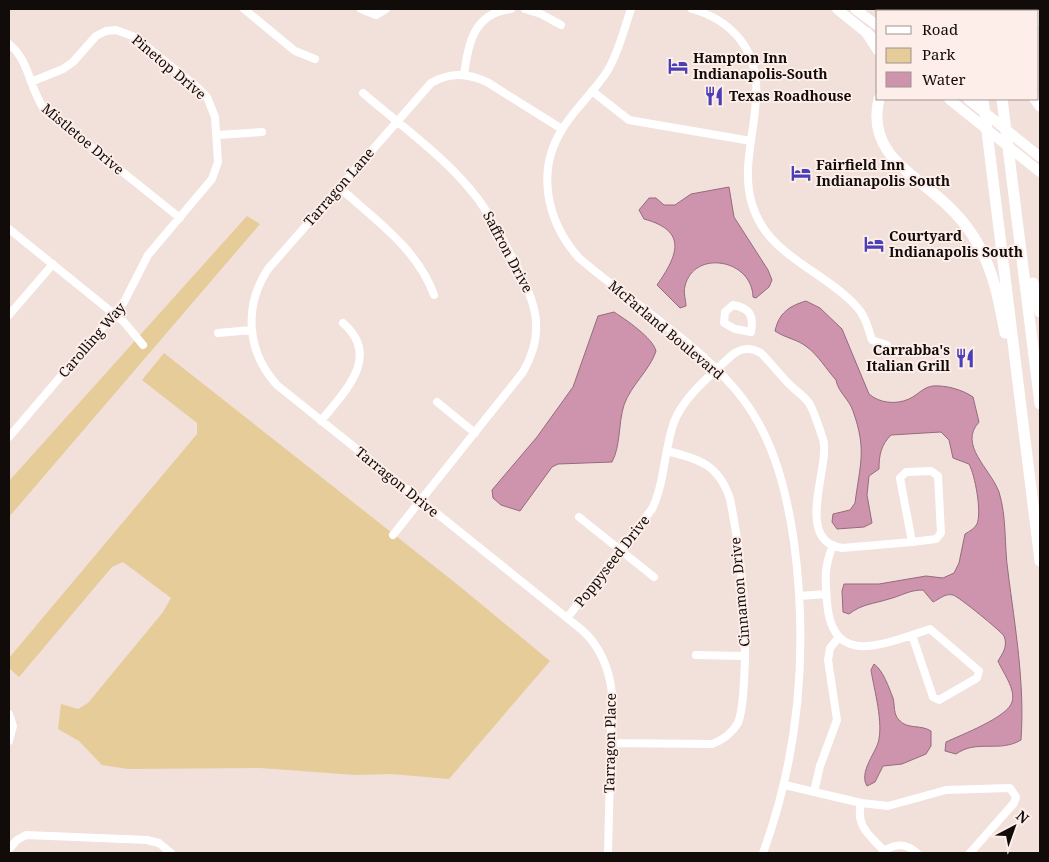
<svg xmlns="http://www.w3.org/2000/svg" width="1049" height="862" font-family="'Noto Serif',serif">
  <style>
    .green { fill: #e6cc99 }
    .water { fill: #ce94ae; stroke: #956b7c }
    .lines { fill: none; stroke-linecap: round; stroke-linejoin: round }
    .minor { stroke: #fff; stroke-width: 8 }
    .major { stroke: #fff; stroke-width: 10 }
    .highway { stroke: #fff; stroke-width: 11 }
    .labels { text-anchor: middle; stroke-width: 4; stroke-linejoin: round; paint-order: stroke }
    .poi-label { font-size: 14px; font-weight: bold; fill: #110b09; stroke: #fdeee9; text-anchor: start }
    .street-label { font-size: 14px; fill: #110b09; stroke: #fdeee9 }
  </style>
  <rect width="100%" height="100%" fill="#f2e0da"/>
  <path class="green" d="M247,216l13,8 -251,293v-36z
    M164,353l294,232 92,76 -101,118 -58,-5 -35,1 -96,-7 -132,1 -26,-4 -23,-24 -21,-12 3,-25 17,5 10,-6 75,-91 8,-14 -48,-36 -11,5 -93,110 -10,-9v-10l188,-224v-11l-55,-43z"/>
  <path class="water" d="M729,187l5,30 34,53 4,10 -3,7 -13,11 -3,-1c-1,-38 -59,-48 -68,-11 -2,6 1,15 1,20l-6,2 -23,-23c21,-30 31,-54 -13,-66l-5,-9 10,-12h7l8,7h11l16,-11z
    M806,301l14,7 22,21 27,65c10,9 27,11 40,5 9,-4 14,-12 24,-13 13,-1 30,4 40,11l6,25c-21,23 11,46 20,70 8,26 5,53 9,80 7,55 17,112 13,168 -22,13 -44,-1 -65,14l-11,-3 1,-9c15,-7 62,-25 66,-40 4,-13 -9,-29 -14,-41 5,-8 10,-15 6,-25 -2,-4 -46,-40 -51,-41 -8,-2 -13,4 -20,7l-10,-12c-14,0 -22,6 -34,9 -16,5 -27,5 -40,15l-6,-2 -1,-21 2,-7h35l47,-8 17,2 11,-5 5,-10 6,-29c5,-3 9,-5 12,-10 5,-12 -2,-49 -8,-60l-16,-6 -4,-18 -8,-8 -50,3c-10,10 -12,20 -12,34l-10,7 -2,19 5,28 -8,4 -27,2 -5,-7 1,-8 17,-4 5,-7c5,-39 12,-53 -2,-92 -4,-12 -15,-19 -17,-31 -9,-10 -18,-25 -29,-33 -10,-8 -22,-9 -32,-16 4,-18 14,-25 31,-30z
    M614,312c11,7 39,26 42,39 -6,19 -25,34 -32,54 -6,19 -3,40 -12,57l-54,2 -6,3 -32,44 -19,-6 -8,-7 -1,-8 45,-53 36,-50 25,-71z
    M874,664c9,6 15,24 19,34 2,7 0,16 6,22 9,10 21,4 32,11v15l-5,8 -24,10 -19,2 -8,16 -8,4c-8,-13 7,-31 11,-43 6,-19 -4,-54 -7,-73z"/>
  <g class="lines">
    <path class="minor" d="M244,9l51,42 20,8
      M361,9l15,6 10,-6
      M525,9l16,5 20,11
      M631,9c-7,20 -12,42 -23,61 -13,21 -32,37 -45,58 -28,43 -16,94 16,130 50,43 114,82 156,131 37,43 51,98 59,153 14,106 6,210 -31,311
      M692,9c19,5 34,14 47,29 40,50 -4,111 13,166 15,52 70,65 104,102 9,9 12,22 16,34l15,5
      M1038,14l2,8
      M9,44c21,17 20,44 35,65l136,109
      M464,75c4,-32 10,-62 47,-66
      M592,91l37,29 122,21
      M363,93c38,33 84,65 115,106 14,19 25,41 36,62 21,39 33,70 9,111l-130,163
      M562,129l-75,-47c-20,-9 -37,-10 -56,1l-163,186c-25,38 -21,83 9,116l305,245c19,17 27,38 30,63l-4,160
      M217,135l45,-3
      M339,187c36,33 78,61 95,108
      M9,229l115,93 19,23
      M733,305c17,3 21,11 18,27l-16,-3 -11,-6 1,-11z
      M9,315l44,-51
      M218,333l33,-3
      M437,402l38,31
      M321,421c23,-29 61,-64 22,-98
      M9,437l115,-135 24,-47 64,-76 6,-17 -3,-45 -8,-20 -9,-9 -63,-51 -19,-7 -10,1 -10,5 -23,26 -10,7 -32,13
      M931,471l7,5 3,57 -5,6 -24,3 -12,-64 6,-6z
      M579,517l75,60
      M833,545c-9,22 -8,34 -6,57 4,58 44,47 85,33
      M800,596l26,-2
      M567,618l85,-109c13,-27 12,-59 22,-87 10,-26 38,-48 58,-67 9,-7 19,-8 29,-2 10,10 19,22 29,32 6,6 14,11 19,18 6,10 10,25 14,36 8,27 -30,102 19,109l70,-6
      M930,629l49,42 -2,7 -38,22 -6,-3 -21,-62z
      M696,655l49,1
      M9,714l4,12 -4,15
      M611,743l101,1c11,-4 20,-11 26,-21 5,-13 5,-28 6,-42 4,-60 -2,-122 -14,-182 -11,-34 -30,-40 -63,-48
      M785,785l76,18
      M814,792l6,-26 17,-46 -9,-60 2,-12 9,-11
      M9,849l8,-9 9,-5 121,5 12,3 12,10
      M884,851c12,-8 22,-8 33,2
      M886,853c-15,-17 -31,-26 -25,-50l27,3 58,-16 64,-2 6,9 -2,6 -44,50"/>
    <path class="major" d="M837,9l36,29
      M855,9l23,17
      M949,99l91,73
      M968,99l72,58"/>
    <path class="highway" d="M972,9v2
      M998,9l1,2
      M912,11l2,-2
      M867,33l11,17
      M879,99c-13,54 34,74 67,105 11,10 21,22 29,35 18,29 24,61 30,94
      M983,99l57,462
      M1002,99l38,305
      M1035,99l5,7
      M1033,283l7,29"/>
  </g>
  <defs>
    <symbol id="hotel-bare" viewBox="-9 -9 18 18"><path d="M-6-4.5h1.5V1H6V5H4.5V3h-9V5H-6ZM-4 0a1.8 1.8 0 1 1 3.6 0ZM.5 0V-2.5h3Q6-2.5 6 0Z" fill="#4a3fb6" stroke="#fdeee9" stroke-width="2.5" paint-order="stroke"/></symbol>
    <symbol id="restaurant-bare" viewBox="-9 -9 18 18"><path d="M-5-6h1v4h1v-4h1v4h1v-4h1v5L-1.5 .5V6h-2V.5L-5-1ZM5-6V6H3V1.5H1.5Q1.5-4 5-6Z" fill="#4a3fb6" stroke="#fdeee9" stroke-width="2.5" paint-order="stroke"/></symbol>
  </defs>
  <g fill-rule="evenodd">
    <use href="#hotel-bare" x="664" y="52" width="28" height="28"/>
    <use href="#restaurant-bare" x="700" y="82" width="28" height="28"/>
    <use href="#hotel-bare" x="787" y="159" width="28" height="28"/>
    <use href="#hotel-bare" x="860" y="230" width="28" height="28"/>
    <use href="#restaurant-bare" x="951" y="344" width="28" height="28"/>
  </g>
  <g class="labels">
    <g class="poi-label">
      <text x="693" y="63">Hampton Inn<tspan x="693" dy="16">Indianapolis-South</tspan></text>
      <text x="729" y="101">Texas Roadhouse</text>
      <text x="816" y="170">Fairfield Inn<tspan x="816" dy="16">Indianapolis South</tspan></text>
      <text x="889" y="241">Courtyard<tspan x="889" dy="16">Indianapolis South</tspan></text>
      <text x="950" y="355" text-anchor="end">Carrabba's<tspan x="950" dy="16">Italian Grill</tspan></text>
    </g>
    <g class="street-label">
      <text transform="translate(169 67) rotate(40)" y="5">Pinetop Drive</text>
      <text transform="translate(83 139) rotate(40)" y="5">Mistletoe Drive</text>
      <text transform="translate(339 187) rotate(-49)" y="5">Tarragon Lane</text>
      <text transform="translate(508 252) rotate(62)" y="5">Saffron Drive</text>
      <text transform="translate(666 330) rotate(40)" y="5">McFarland Boulevard</text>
      <text transform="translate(92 340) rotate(-49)" y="5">Carolling Way</text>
      <text transform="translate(397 482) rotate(39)" y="5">Tarragon Drive</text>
      <text transform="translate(612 561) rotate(-52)" y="5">Poppyseed Drive</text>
      <text transform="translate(740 592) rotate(-95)" y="5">Cinnamon Drive</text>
      <text transform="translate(610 743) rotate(-89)" y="5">Tarragon Place</text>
    </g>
  </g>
  <rect width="1049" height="862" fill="none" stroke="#110b09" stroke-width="20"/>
  <rect x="876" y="10" width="162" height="90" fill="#fdeee9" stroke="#9f938f"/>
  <rect x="886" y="26" width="25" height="8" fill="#ffffff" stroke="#9f938f"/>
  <text x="922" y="35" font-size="15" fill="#110b09">Road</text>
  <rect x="886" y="48" width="25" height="15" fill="#e6cc99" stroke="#9f938f"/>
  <text x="922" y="60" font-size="15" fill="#110b09">Park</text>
  <rect x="886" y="72" width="25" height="15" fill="#ce94ae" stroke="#9f938f"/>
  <text x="922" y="85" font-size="15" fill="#110b09">Water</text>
  <g transform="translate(1014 827) rotate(41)" stroke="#fdeee9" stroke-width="4" paint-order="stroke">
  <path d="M0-4L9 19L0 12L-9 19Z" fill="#110b09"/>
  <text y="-8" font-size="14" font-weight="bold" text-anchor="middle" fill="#110b09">N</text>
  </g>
</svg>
